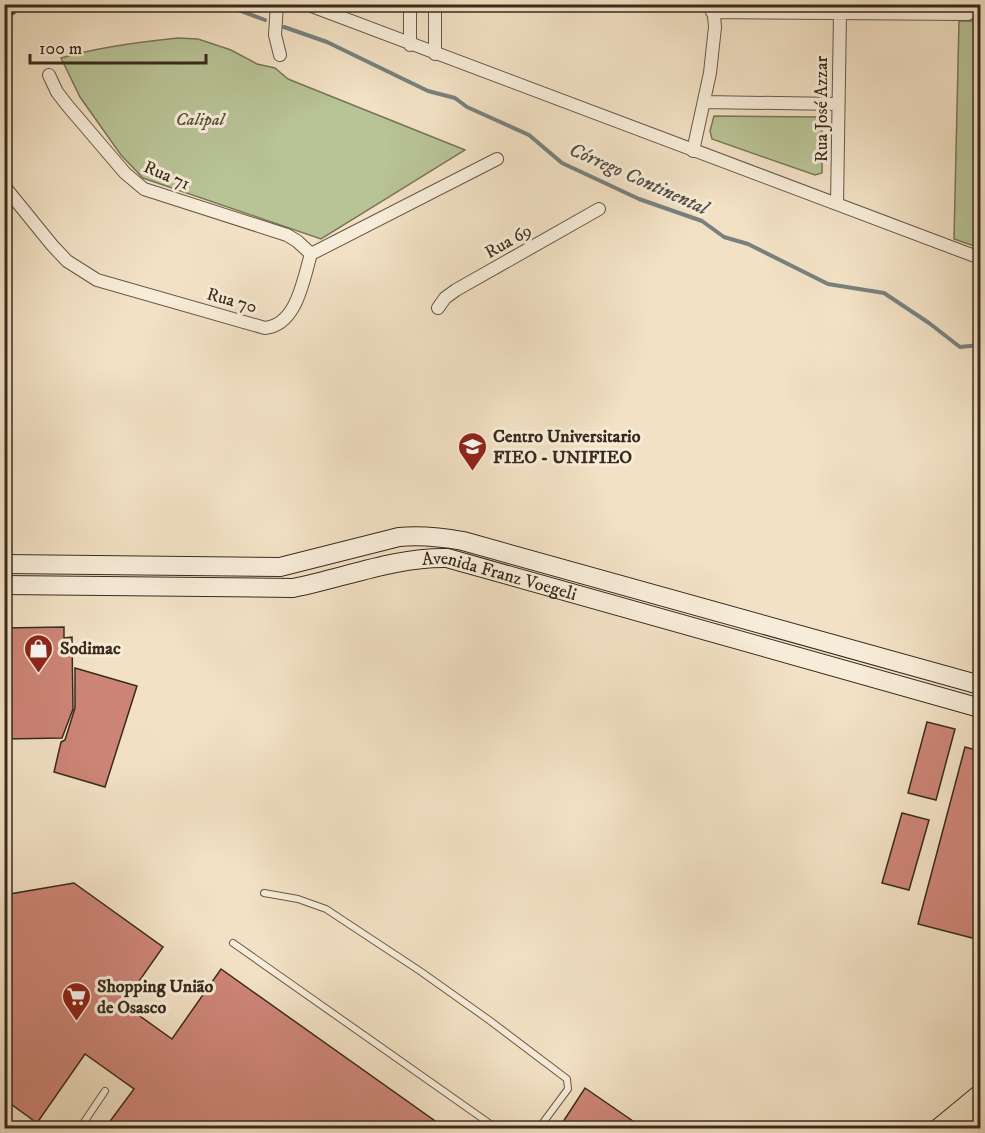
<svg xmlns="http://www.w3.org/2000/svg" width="985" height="1133" font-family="'IM FELL DW Pica',serif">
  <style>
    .green { fill: #b8c396; stroke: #787759; stroke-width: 1.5 }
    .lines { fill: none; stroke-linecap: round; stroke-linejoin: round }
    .stream { stroke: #77817e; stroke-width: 4 }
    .building { fill: #cd8577; stroke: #392b1c; stroke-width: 1.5 }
    .lane-casing { stroke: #675846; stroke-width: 8 }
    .street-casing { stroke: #675846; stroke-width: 14 }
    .secondary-casing { stroke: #392b1c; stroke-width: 20 }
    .primary-casing { stroke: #392b1c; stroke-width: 22 }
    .path { stroke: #392b1c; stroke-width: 2; stroke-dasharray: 4.5 3; stroke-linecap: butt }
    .lane { stroke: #f7ecd9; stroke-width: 6 }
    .street { stroke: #f7ecd9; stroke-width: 12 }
    .secondary { stroke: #f7ecd9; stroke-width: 18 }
    .primary { stroke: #f2e1c4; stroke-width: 20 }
    .labels { text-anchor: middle; stroke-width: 6; stroke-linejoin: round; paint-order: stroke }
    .street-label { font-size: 18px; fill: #392b1c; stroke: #f7ecd9 }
    .park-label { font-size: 18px; font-style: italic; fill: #59513a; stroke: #f7ecd9 }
    .poi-label { font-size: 18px; font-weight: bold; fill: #392b1c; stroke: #f7ecd9; text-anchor: start }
    .water-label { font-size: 20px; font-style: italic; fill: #534f45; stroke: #f7ecd9 }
  </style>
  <rect width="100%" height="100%" fill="#f2e1c4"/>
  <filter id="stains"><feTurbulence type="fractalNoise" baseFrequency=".00333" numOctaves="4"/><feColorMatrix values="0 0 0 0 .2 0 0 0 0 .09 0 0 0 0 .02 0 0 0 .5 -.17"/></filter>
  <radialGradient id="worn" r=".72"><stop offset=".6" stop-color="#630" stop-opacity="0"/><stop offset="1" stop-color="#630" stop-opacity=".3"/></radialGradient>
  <path class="green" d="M973,5h7v243l-26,-9 5,-218h13z
    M178,38l20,1 33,11 26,14 18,4 13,11 177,71 -144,89 -178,-61 -22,-23 -41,-58 -19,-39c38,-11 77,-16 117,-20z
    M714,116l106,1 2,2v54l-7,2 -103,-36 -2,-8z"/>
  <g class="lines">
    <path class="stream" d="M222,4l43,16
      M284,27l43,15 101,49 27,7 12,9 62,28 33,28 77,36 63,22 22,16 24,7 80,40 56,9 45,30 31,24 20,-2"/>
  </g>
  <path class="building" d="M64,627v11l8,-1 1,72 -11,29 -58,1v-111z
    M75,668l62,18 -32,101 -51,-15 7,-30 4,-2 10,-32z
    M927,722l28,7 -19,71 -28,-7z
    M965,747l15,4v189l-62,-16z
    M902,813l27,7 -20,70 -27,-7z
    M74,883l89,64 -40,57 49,35 49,-70 224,159h-340l29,-39 -49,-35 -48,69 -33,-24v-204z
    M585,1088l58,40h-84z"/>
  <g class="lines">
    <defs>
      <path id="lane" d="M264,893l34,6 28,10 94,62 69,49 78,59 1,10 -29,39
        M233,943l263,185
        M80,1128l25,-37"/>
      <path id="street" d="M277,4l-2,31 5,20
        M306,4l674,254
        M712,12l256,2 -1,-10
        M410,45v-41
        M435,54v-50
        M49,75l8,17 10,13 58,68 19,16 143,46 10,6 14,13
        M704,102l134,2
        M693,151l17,-78 5,-46 -2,-23
        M4,186l48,59 15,16 30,19 168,48c32,-3 38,-48 46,-74l186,-95
        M837,204l3,-190
        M438,308l7,-10 11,-8 143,-81"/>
      <g id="secondary">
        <path d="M4,564l276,3 119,-30c22,-2 42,0 64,4l517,144"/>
        <path id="s1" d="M4,585l289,3c51,-10 102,-31 154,-30l533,150"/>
      </g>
      <path id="primary" d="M940,1128l40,-33
        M968,1128l12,-10"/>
    </defs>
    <use href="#lane" class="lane-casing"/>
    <use href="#street" class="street-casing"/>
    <use href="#secondary" class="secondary-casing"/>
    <use href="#primary" class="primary-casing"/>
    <path class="path" d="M4,17l36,-13"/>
    <use href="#lane" class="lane"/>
    <use href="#street" class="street"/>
    <use href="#secondary" class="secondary"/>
    <use href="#primary" class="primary"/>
  </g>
  <defs>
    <symbol id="university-pin" viewBox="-11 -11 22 30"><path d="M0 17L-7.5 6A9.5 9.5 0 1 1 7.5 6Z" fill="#8f2418" stroke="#f7ecd9"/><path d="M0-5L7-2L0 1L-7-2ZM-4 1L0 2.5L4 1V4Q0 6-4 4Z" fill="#fff"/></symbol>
    <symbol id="shop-pin" viewBox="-11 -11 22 30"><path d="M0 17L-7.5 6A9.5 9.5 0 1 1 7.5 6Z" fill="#8f2418" stroke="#f7ecd9"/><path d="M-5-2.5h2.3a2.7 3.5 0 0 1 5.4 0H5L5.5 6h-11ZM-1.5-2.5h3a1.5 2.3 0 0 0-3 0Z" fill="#fff"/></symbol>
    <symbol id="supermarket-pin" viewBox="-11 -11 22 30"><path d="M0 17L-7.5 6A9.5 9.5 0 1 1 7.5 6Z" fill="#8f2418" stroke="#f7ecd9"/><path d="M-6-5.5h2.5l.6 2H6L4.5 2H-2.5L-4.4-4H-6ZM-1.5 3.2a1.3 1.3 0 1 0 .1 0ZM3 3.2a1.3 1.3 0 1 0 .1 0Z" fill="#fff"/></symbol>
  </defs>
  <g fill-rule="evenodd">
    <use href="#university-pin" x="456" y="430" width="33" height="45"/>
    <use href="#shop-pin" x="22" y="632" width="33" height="45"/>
    <use href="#supermarket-pin" x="60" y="980" width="33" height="45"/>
  </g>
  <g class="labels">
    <g class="street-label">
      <text transform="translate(821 109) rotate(-90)" y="6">Rua José Azzar</text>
      <text transform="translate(167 175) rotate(23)" y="6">Rua 71</text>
      <text transform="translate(508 241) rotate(-30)" y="6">Rua 69</text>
      <text transform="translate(232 300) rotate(16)" y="6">Rua 70</text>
      <text dy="6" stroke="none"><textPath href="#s1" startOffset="501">Avenida Franz Voegeli</textPath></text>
    </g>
    <g class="park-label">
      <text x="200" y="125">Calipal</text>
    </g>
    <g class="poi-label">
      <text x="493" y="442">Centro Universitario<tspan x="493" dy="21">FIEO - UNIFIEO</tspan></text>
      <text x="60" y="654">Sodimac</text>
      <text x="97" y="992">Shopping União<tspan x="97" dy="21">de Osasco</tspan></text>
    </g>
    <g class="water-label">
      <text transform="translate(639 178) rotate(24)" y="7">Córrego Continental</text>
    </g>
  </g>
  <rect width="985" height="1133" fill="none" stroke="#f2e1c4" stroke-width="24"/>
  <rect x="6" y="6" width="973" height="1121" fill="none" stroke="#392b1c" stroke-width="3"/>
  <rect x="12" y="12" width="961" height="1109" fill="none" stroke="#392b1c" stroke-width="1.5"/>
  <path d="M30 54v9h176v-9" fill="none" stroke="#392b1c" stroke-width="3"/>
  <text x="39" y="54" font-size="18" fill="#392b1c" stroke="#f7ecd9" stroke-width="4.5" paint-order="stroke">100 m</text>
  <rect width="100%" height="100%" filter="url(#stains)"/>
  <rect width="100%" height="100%" fill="url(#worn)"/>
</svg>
